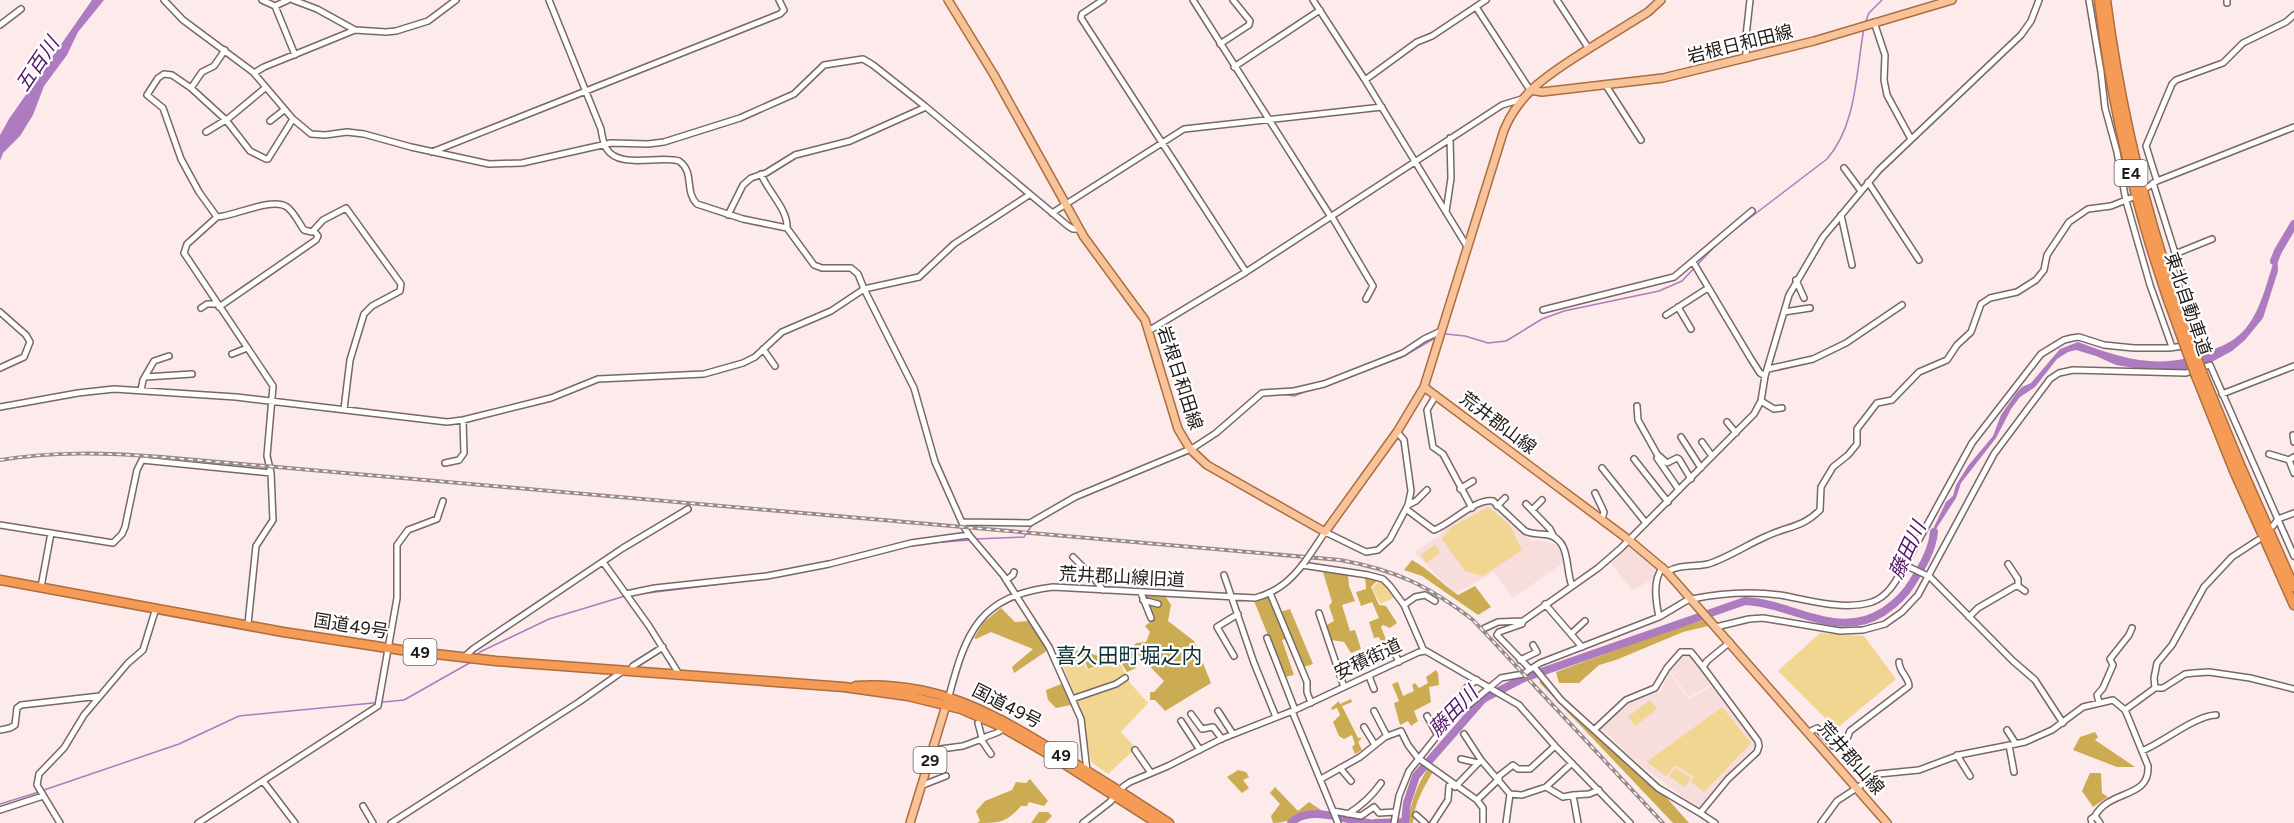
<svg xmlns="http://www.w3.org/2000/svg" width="2294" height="823" font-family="Figtree,'Noto Sans JP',sans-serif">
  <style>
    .built { fill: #f7dddb }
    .green { fill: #f0d691 }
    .forest { fill: #cbac53 }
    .water { fill: #ad7bc0 }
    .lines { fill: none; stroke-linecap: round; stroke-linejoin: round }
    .stream { stroke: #ad7bc0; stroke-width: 1.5 }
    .river { stroke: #ad7bc0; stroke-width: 8 }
    .minor-casing { stroke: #776867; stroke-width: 8 }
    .major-casing { stroke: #ab6e40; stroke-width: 10 }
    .highway-casing { stroke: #ab6e40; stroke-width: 11 }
    .minor { stroke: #fff; stroke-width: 5 }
    .major { stroke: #f9c399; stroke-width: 7 }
    .highway { stroke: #f59b55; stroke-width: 8 }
    .rail-casing { stroke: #988c8b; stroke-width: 4 }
    .rail { stroke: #fff; stroke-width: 1.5; stroke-dasharray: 4.5; stroke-linecap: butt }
    .minor-bridge-casing { stroke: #776867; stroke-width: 8; stroke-linecap: butt }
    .highway-bridge-casing { stroke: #ab6e40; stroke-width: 11; stroke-linecap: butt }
    .minor-bridge { stroke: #fff; stroke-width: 5 }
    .highway-bridge { stroke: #f59b55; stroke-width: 8 }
    .labels { text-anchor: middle; stroke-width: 4.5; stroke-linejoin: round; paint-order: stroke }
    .shield { fill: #fff; stroke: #645f5f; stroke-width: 1.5 }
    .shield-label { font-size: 16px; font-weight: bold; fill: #211b1a }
    .street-label { font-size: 18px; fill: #211b1a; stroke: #fff }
    .water-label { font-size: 20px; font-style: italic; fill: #55156a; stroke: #fff }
    .quarter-label { font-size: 21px; fill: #0e2f37; stroke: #fff }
  </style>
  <rect width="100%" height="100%" fill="#fcebea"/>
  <path class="built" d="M1488,503l44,38 7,-1 21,6 3,17 -50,35 -19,-26 -39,22 -41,-42 24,-15 9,-11z
    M1629,544l26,24 -1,11 -22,11 -22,-28z
    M1684,655h7l20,29 -22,13 -19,-26z
    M1669,672l20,27 23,-13 44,58 -58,64 -58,-43 -39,-37 32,-28 28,-8z"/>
  <path class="green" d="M1488,507l22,18 12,25 -39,26 -18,-5 -23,-32 8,-11z
    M1435,545l5,8 -14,10 -5,-8z
    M1380,580l13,12 3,5 -16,7 -8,-16z
    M1820,633l44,3 32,43 -60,50 -58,-58z
    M1082,659l5,11 31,-11 12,24 18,20 -27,29 15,16 -28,26 -17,-12 -11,-54 -18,-44z
    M1650,700l7,9 -22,17 -7,-9z
    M1722,707l29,36 -47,49 -13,-10 3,-5 -19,-12 -9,11 -19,-14z
    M1675,768l16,10 -7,9 -15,-11z"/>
  <path class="forest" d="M1412,560c17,9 30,24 46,35l17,-9 16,21 -13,8 -56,-39 -18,-6z
    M1323,572l25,3 1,11 6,15 -13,4 8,26 5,-1 6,19 -10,4 -7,-11 -13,-2 -6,-14 9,-5 -5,-15 3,-4z
    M1365,577l13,3 -7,7 8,18 7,1 11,17 -7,5 -7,-3 -2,2 6,15 -5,1 -3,-6 -5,1 -5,-16 10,-4 -7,-16 -11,4 -5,-14 10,-3z
    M1145,595l21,2 5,8 -3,16 26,20 17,42 -46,28 -10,-11h-5v-8h4l10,-11 -32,-33 4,-5 10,-1 4,-10 -5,-6 10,-8z
    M1271,597l9,15 10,-3 23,55 -9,3 -15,-29 -7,2 12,35 -9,2 -31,-76z
    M1001,608l14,14 14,-1 19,29 -34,23 -2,-6 21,-18 -42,-17 -15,7 -2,-1 9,-15z
    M1704,620l4,6 -25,6 -67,28 -17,5 -20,18h-20l-3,-11 117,-43z
    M1128,646l7,9 -9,7 6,1 4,5 -9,4 -9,-14 -30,11 -5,-12 -21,6 -2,-6 18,-7 31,9 5,-7 4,2z
    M1436,670l2,3 1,12 -10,2 2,15 -17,9 4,10 -7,5 -3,-5 -8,4 -6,-22 5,-2 -7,-17 6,-2 5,14 11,-5 -2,-6 3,-2 4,5 9,-5 -2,-6z
    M1544,679l80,82 42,36 23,26h-16l-134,-141z
    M1061,684l10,21 -15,3 -8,-8 -2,-10z
    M1351,699l1,3 -10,4 16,32h4l-4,4 4,8 -7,4 -3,-7 3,-3 -3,-9 -8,4 -5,-3 -6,-14 7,-7 -3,-7 -5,2 -1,-2 8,-7 1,3z
    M2095,732l3,5 -3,3 40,27h-18l-44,-17 7,-13z
    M1429,767l5,3c-10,17 -20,33 -21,53h-5c3,-21 9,-39 21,-56z
    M1238,770l8,2 3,5 -6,3 6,8 -7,5 -15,-16z
    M2090,773h11l1,20 6,4 -15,10 -11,-16z
    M1030,779l18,22 -4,5 -15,-4 -2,4h-6c-15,17 -21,17 -44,17l3,-2 -4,-10 9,-10 27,-11 4,-8 10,1z
    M1275,787l23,24 11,-9 15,10c-18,0 -33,11 -51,11l-2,-7 9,-12 -10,-11z
    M1039,812h9l4,4 -7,7h-14z"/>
  <path class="water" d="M92,0h12l-26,32 -11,23 -23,31 -11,29 -13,21 -17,17 -3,8v-26l9,-16z
    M2277,252l1,19 -15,47 -18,22 -13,11 -24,13 -23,6 -51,-2 -18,-3 -20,-9 -20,-6 -8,2 -11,7 -22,28 -15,10 -9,12 -15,29 -35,45 -5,15 -20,31v10l-3,4v-14l13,-27 7,-6 3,-11 12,-19 25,-30 8,-21 16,-23 5,-5 9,-4 29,-34 18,-7c48,18 84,29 134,8 13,-5 24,-10 34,-22 17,-21 22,-52 31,-76z"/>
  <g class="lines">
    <path class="stream" d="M1865,23l4,-10 13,-13
      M1726,236l101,-77c30,-34 29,-88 37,-131
      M1446,334l19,2 23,7 18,-2 36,-22 22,-8 95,-20 23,-10 34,-36
      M1359,373l43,-16 33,-19
      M1282,394l12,2 15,-6
      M1219,434l17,-15
      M1204,444l8,-6
      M1158,465l32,-12
      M975,539l49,-2 8,-12
      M930,543l40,-3
      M910,546l10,-2
      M639,594l132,-16
      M477,655l3,-3 69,-33 76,-23
      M44,790l135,-46 60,-28 165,-16 69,-39
      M0,804l39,-12"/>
    <path class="river" d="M2274,261l4,-10 16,-27
      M1291,823c18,-19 56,-2 78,0
      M1375,823l30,-1
      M1405,823l2,-20 9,-27 67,-77 41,-21 221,-77c47,2 92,40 138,11 12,-8 22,-17 29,-29 10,-16 20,-32 22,-51"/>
    <defs>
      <path id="minor" d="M164,0l19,20 70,52 40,47 18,15 14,1 22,-3 17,2 47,13 78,17 33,-1 89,-20 37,1 16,-2 76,-24 54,-24 30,-29 39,-6 10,6 53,42 142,119 5,3h7
        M262,0l13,6 20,49
        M293,0l24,9 38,21 31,2 10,-1 32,-10 28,-21
        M549,0l52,129c1,6 2,14 5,19 13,22 52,7 73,13 16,11 5,30 18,43l46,15 44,9 27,37 8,3h29l7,6 6,15 50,99 21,74 29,65 5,8 34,40 46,72 32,72 6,52
        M1103,0l-21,14 -1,4 165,254
        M1193,0l138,217
        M1313,0l52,80 103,168
        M1557,0l32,49
        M2089,0l12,72 4,36 12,44 9,49 24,84 22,62
        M2227,0v3
        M275,6l13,-6
        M1476,7l54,83
        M1874,22l11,33 -1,25 3,15 24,44
        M0,25l21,-16
        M1220,44l29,-19 1,-4 -17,-21
        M225,50l-11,16 -12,6 -11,16 -19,-13 -8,-1 -6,4 -11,17 16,13 18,51 18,33 18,25 -30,27 -3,9 89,133 -6,70 4,17 2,47 -17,26 -8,78
        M1746,56v-20l4,-36
        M1234,67l86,-57
        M254,73l10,-6 91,-37
        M1365,80l52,-38 15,-6 54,-36
        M1605,84l36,56
        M191,88l35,32 24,31 16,8h2l25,-40
        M270,121l14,-11
        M206,132l23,-14 36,-30
        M432,152l348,-138 4,-4 -5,-10
        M1844,168l17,23
        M761,174c7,18 27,35 26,54
        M2157,181l-11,-35 26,-62 4,-4 47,-17 20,-20 43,-21 8,-7
        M1868,182l51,78
        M2148,187l9,-6 137,-54
        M1446,212l5,-34 -1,-40
        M1052,213l132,-84 198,-22
        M728,215l15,-30 8,-7 15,-5 29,-18 55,-14 76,-34
        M1841,215l11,50
        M217,217c18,-1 54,-20 70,-10 7,5 12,16 17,23l8,2 11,-12 23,-12 55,76 -1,7 -28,15 -8,8 -14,46 -6,49
        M1332,217l41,69 -7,13
        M2175,254l37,-15
        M1693,262l58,97 9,14 5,3
        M1796,280l8,18
        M219,307l97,-67 2,-4 -4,-5
        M1678,307l13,22
        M201,308l6,-4h10
        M1543,310l131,-33 78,-66
        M0,312l26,23 4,7 -6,15 -24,11
        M1784,312l26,-4
        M1666,315l42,-27
        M1150,330l96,-58 256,-167 20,-6
        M763,349l12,17
        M232,354l15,-6
        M1768,369l45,-10 33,-16 56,-38
        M145,377l47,-3
        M141,390l2,-10 11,-19 15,-5
        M2222,394l72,-28
        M1436,395l-9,15 6,37 10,7 29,54
        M1761,401l13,8 8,-1
        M1637,406l1,14 19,34 10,9 10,-5 2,1 12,20
        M0,407l78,-14 36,-4 122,8 211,25 16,-2 88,-22 47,-19 106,-5 39,-11 12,-6 27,-25 49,-21 33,-22 55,-12 35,-33 75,-49
        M1727,422l9,11
        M2293,435l1,7
        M1681,437l20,31
        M1702,442l10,14
        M2269,454l20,6
        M2294,457l-5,3 5,13
        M1657,458l22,32
        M1634,459l34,43
        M445,463l14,-3 5,-7 -1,-33
        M1602,468l44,55
        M1460,489l13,-8
        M1595,493l9,19 -2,7
        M1526,504l24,25 4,8
        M1408,505l8,-4 11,-11
        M1497,506l8,-8
        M1406,509l28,21c17,-6 41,-32 59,-29l32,30c7,4 16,2 24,4 22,6 16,34 23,51
        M1532,510l10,-10
        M962,522l68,1 45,-26 118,-49 23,-15 46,-40 32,-2 30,-7 79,-31 21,-14 17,-8
        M0,525l113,18 9,-9 3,-7 12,-57 5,-10 129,13
        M2273,526l5,-7 16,-6
        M1311,553l14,-21 41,20 12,-2 12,-11 18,-34 3,-14 -7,-51 -7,-8
        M1073,557l21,21 9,12
        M603,562l46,64 30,48
        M2008,564l10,15v7
        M1302,565l66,10 15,4 7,7 14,19 20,46
        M1905,565l67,-122 69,-89 23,-14 8,-2 7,-1 25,8 30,3h35l30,-4 -4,-7 3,-11 -45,-143
        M1667,572c12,-8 28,-5 41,-8 20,-6 40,-20 59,-28 21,-10 35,-8 53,-26l1,-23 12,-20 15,-12 9,-11v-15l20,-26 15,-3 27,-28 28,-12 10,-15 14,-13 10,-28 9,-6 27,-6 19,-12 8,-10 3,-15 22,-33 19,-13 23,-3 20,-8
        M1224,575l30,88 22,54
        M1006,580l7,-5 1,-3
        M41,587l10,-54
        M1141,593l10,25
        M1270,593l37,89v10l4,11
        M626,594l29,-6 112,-12 62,-12 82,-21 58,-8
        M1692,599c29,-6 58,-8 88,-4 28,5 63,16 92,7 17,-6 25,-23 33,-37l25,12 83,84 22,19 28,43
        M1143,600l15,4
        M1545,604l37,43
        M1404,605l11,-8 10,-2 10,6
        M1319,613l25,74
        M1659,617c-3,-15 -7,-37 4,-50
        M1969,617l9,-9 36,-21 4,-1 7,5
        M1523,621l-1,3 -23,8 -2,3 33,34
        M1716,627l33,-8 14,-1 77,13 23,-1 22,-6 17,-12 16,-17 76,-141 56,-75 9,-6 14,-3 113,3 24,-8 84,191
        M1485,628l13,-6 25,-1 75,-53 23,-20 133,-134 7,-13 4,-25 24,-81 34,-58 56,-67 142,-135 10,-14 8,-21
        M1572,633l13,-12
        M1267,638l28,72
        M1390,643l9,19
        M1234,656l-17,-29 21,-13
        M463,658l10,-9 150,-101 65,-39
        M1520,660l17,-8 -4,-7
        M1534,667l27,33 97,88 42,25
        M630,671l3,-5 30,-19
        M1369,676l5,13
        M2155,688l-1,-10 3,-15 15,-18 32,-58 28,-30 26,-17
        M949,696c17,-64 30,-100 104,-109l202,11c22,-6 35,-17 49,-35
        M1460,697l7,-10 10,-7
        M1072,699l44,-15 9,-6
        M2099,702l-2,-7 6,-7 10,-23 -3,-6 19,-24 3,-7
        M2125,710l30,-22h8l22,-14 9,-1 15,-1 41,6 44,11
        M1218,711l15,23
        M1292,711l46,112
        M1374,711l13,25
        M1191,714l11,15 11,-2 9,12
        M1427,716l10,18
        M1181,721l19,29
        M978,723l4,15
        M1364,727l11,18
        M0,730l10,-2 5,-3 2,-17 4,-3 79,-9
        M1594,730l32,-30 29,-12 12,-20 14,-16h10l12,15
        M2007,730l9,14
        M1809,732l8,-4 16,18 6,2 5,-2 6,-15 59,-45c0,-9 -10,-14 -10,-24
        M1464,734l17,26 29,34 12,1 24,-8 17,10 10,-2 5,28
        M981,741c5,-8 17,-5 22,-13
        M2009,745l5,27
        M933,750l30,-4 16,-6 3,1 9,13
        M1135,750l16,23
        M2142,751c22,-9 52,-35 74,-36
        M1957,755l13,21
        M1461,759l17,4
        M1340,768l11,13
        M1321,779l39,-22 25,-20 16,-6 7,14 10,13 59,42 22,-21v-3l14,-11 5,4h12l25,-23
        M263,781l32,42
        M923,785l23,-9
        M1455,787l26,-27
        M1546,787l26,-24
        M1573,795l16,-1 10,-4
        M1477,800l6,8v15
        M363,806l10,17
        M0,810l43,-14
        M1333,811l28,5 13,-9 5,6 16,-1
        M1348,814c13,-8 24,-18 33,-31
        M1416,815l9,8
        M60,823l-23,-38 2,-11 25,-26 20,-33 44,-52 15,-13 13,-42
        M198,823l180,-117 19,-108v-53l11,-15 29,-11 6,-18
        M391,823l188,-121 44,-31
        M1083,823l27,-21 14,-16 6,-4 38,-16 53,-27 74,-29 124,-58 7,-1 93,54 36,41 75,77
        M1394,823l5,-27 10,-25 39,-49 53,-44 22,-4 17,-11 119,-46 32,-19
        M1433,823l15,-23 1,-14 4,-1
        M1506,823l4,-29
        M1715,823l-15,-10 28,-34 29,-27 2,-6 -1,-5 -55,-74 4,-6 23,-19
        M1821,823l16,-22 41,-27 41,-4 40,-15 66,-13 27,-12 31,-23 30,-7 12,10 3,7 20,49c2,33 -38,23 -53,50l5,7
        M2092,823l-1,-4 4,-3"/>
      <path id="major" d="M948,0l46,75 90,162 61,83 33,109 12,20 17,16 118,67 72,-100 27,-45 80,-257c16,-39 47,-57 81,-79 21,-13 42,-26 63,-39l13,-12
        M1530,90l12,2 121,-14 151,-37 138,-41
        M1424,387l205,153 38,32 220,251
        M910,823l37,-121"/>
      <path id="highway" d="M2099,0c14,117 42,231 84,341
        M2106,0c15,115 43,228 83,336
        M2202,372l39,95 53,120
        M2196,376l38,95 60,134
        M0,580l283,52 118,18 95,11 348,26 64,9 53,13 39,17 52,30 105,67
        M856,686c84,-5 140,29 208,71 35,21 70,43 105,66"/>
    </defs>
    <use href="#minor" class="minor-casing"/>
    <use href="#major" class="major-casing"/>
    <use href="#highway" class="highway-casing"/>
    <use href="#minor" class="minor"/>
    <use href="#major" class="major"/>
    <use href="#highway" class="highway"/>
    <defs>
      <path id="rail" d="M0,460c54,-9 108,-7 162,-3l1178,103c56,10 89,26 133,60l190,203"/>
    </defs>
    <use href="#rail" class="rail-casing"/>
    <use href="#rail" class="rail"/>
    <defs>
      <path id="minor-bridge" d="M1304,563l7,-10"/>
      <path id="highway-bridge" d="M2189,336l13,36
        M2183,341l13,35"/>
    </defs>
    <use href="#minor-bridge" class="minor-bridge-casing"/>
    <use href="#highway-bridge" class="highway-bridge-casing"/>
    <use href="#minor-bridge" class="minor-bridge"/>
    <use href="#highway-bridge" class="highway-bridge"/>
  </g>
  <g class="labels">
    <g class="shield">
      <rect x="2114.5" y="160" width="33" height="26" rx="4.5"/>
      <rect x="403.5" y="639" width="33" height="26" rx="4.5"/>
      <rect x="1044.5" y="742" width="33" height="26" rx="4.5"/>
      <rect x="913.5" y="747" width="33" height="26" rx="4.5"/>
    </g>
    <g class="shield-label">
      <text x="2131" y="179">E4</text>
      <text x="420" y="658">49</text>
      <text x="1061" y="761">49</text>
      <text x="930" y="766">29</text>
    </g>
    <g class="street-label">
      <text transform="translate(1740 44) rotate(-14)" y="6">岩根日和田線</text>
      <text transform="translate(2188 304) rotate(71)" y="6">東北自動車道</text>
      <text transform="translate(1180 378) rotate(72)" y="6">岩根日和田線</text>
      <text transform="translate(1498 423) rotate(37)" y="6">荒井郡山線</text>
      <text transform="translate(1122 577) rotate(3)" y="6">荒井郡山線旧道</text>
      <text transform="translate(351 626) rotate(9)" y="6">国道49号</text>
      <text transform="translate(1368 659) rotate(-25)" y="6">安積街道</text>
      <text transform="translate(1007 706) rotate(27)" y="6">国道49号</text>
      <text transform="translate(1851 758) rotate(49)" y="6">荒井郡山線</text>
    </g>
    <g class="water-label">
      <text transform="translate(37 64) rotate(-56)" y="7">五百川</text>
      <text transform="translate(1907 550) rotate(-65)" y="7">藤田川</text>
      <text transform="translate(1453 711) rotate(-46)" y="7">藤田川</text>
    </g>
    <g class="quarter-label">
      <text x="1129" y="663">喜久田町堀之内</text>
    </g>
  </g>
</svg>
